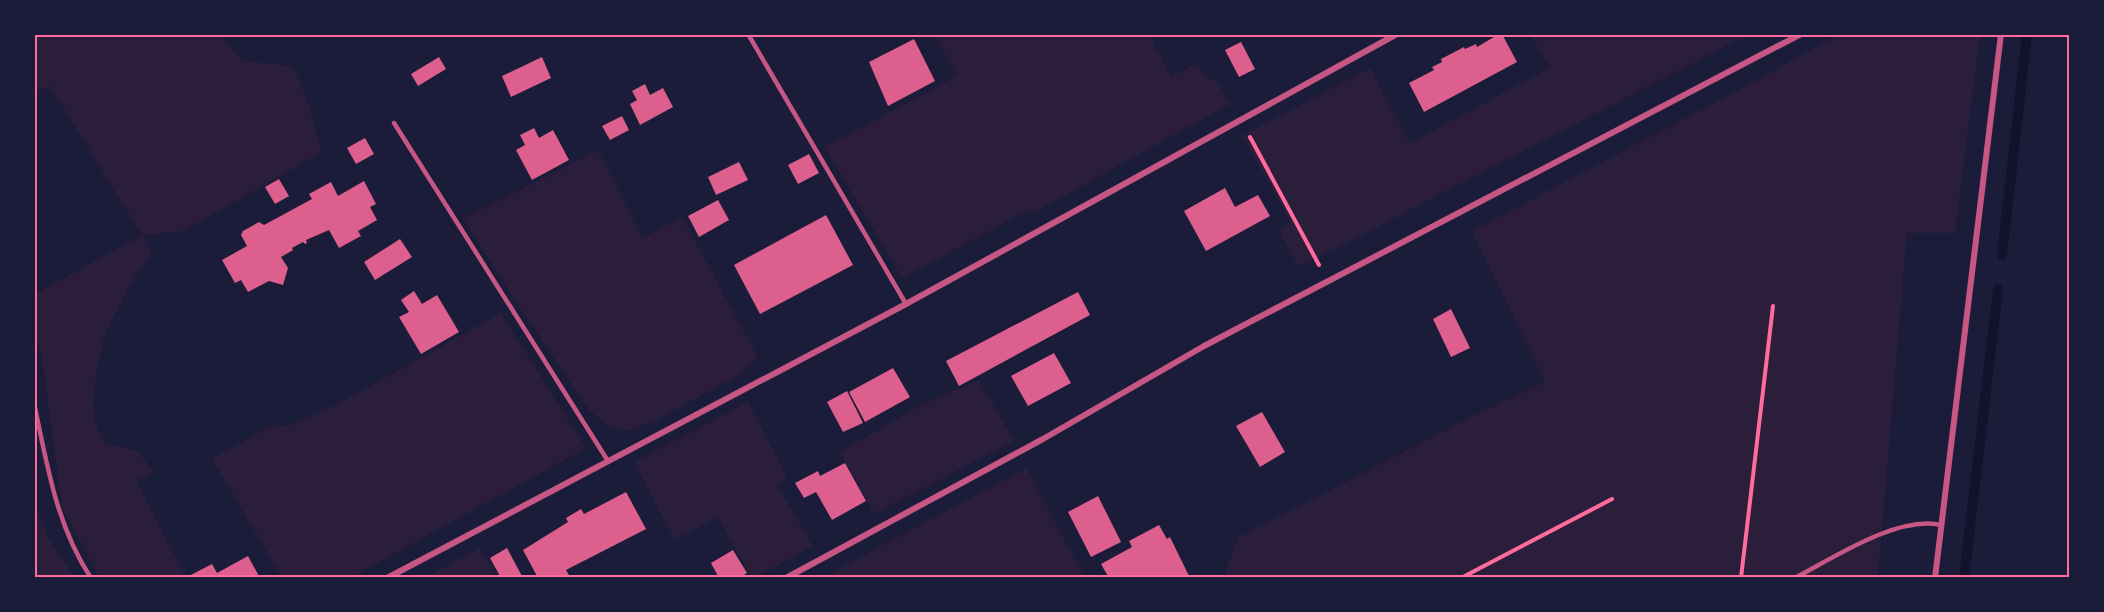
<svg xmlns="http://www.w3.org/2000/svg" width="2104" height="612" font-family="Lato,sans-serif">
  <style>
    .green { fill: #2a1e3b }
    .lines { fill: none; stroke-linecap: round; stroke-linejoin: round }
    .stream { stroke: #12122b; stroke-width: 10 }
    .building { fill: #dd5f8e }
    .path { stroke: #ff6b9d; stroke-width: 4 }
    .service { stroke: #c65784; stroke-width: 4.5 }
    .minor { stroke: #c65784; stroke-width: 6 }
    .neatline { fill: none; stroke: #ff6b9d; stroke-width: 2 }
  </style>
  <rect width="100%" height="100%" fill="#1b1b3a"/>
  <path class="green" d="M34,35h187c26,41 34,21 72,33 16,28 19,55 29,84l-138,79 -41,4 7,15 -1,7 -18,26 -26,50 -8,35 -4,34 2,21 10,20 33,8 16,21 -18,9 50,96h-87l-37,-70 -21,-156 -6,-12v-45l107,-59 -92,-149 -15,6z
    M935,35h214l22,42 26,-14 11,18 6,-4 16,27 -193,107 -16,3 -119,64 -77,-131 132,-71z
    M1531,35h216l-410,213 -39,18 -19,-36 12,-8 -49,-86 128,-68 40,75 140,-75z
    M1838,35h142l-25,198h-48l-29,344 -655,1 15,-40 239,-124 68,-32 -73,-151 267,-141z
    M598,150l44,88 40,-21 76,140 -24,21 -74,40 -28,12 -21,-2 -21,-17 -72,-106 -55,-86z
    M501,313l85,135 -234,129h-70l-70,-118 55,-31 23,-3 50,-22z
    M979,380l35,61 -140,73 -34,-62 79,-46z
    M748,402l39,75 -10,8 36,61 -59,32 -3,-1 -33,-60 -43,23 -41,-78z
    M1027,468l57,109h-261z
    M34,500l15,39 26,38h-40z
    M480,548l17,29h-71z"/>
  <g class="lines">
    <path class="stream" d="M2002,255l25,-221
      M1964,578l34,-289"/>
  </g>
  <path class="building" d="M1499,34h3l15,28 -93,50 -15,-29 25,-13 -2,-3 10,-5 -1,-3 23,-12 1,2 11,-5 1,3z
    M914,39l21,42 -47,25 -19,-44z
    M1241,42l14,27 -16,8 -14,-27z
    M439,57l7,12 -28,17 -7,-12z
    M542,57l9,21 -40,19 -9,-21z
    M645,84l5,11 13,-7 10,19 -33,18 -10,-21 7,-4 -5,-9z
    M622,116l7,14 -19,10 -8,-14z
    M534,128l5,10 14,-8 16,30 -37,20 -16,-30 9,-5 -5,-10z
    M365,138l9,16 -18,10 -9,-16z
    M809,154l10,19 -21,11 -10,-19z
    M739,162l9,18 -32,15 -8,-18z
    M279,179l10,17 -14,8 -10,-17z
    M364,181l12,23 -6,3 7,13 -19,11 3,5 -22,12 -10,-18 -23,10 1,3 -2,1 -2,-2 -11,6 1,2 -12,7 7,11 -5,17 -14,-4 -21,11 -7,-12 -6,3 -13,-23 25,-14 -6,-11 2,-4 16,-9 5,3 48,-26 -3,-5 22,-12 7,14z
    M1225,188l10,19 23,-12 12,21 -64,35 -22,-40z
    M718,200l11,20 -30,17 -11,-21z
    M826,215l27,50 -93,49 -26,-49z
    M400,239l12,18 -37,23 -11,-18z
    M414,291l8,13 15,-9 22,37 -38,22 -22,-37 10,-5 -8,-12z
    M1078,292l12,23 -131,71 -13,-25z
    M1451,309l19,39 -19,9 -18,-38z
    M1054,353l17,30 -43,23 -17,-30z
    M893,368l17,29 -45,25 -16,-30z
    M847,391l16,32 -20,9 -16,-30z
    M1262,412l23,40 -25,15 -24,-41z
    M845,463l21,38 -34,19 -16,-28 -12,6 -9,-15 23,-12 2,5z
    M626,492l20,37 -80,41 4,7 -1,1 -13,-2 -18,2 -15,-28 45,-28 -2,-4 15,-9 3,5z
    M1098,496l23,46 -30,15 -23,-45z
    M1159,525l8,14 3,-2 20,41h-81l-8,-14 31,-17 -3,-6z
    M507,548l16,30h-22l-11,-20z
    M733,550l14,23 -8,5h-20l-8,-15z
    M248,556l12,22h-75l27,-14 5,9z"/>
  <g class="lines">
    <path class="path" d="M1250,137l69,128
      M1461,578l151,-79
      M1741,578l32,-272"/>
    <path class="service" d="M748,34l158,270
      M394,123l214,338
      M34,403c13,61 22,122 57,175
      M1795,578c38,-20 103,-63 146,-53"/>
    <path class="minor" d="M387,578l519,-274 491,-270
      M786,578l257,-139 161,-93 597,-312
      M1935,578l66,-544"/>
  </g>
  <rect width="2104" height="612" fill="none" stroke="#1b1b3a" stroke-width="72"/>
  <rect x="36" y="36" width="2032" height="540" class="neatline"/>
</svg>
